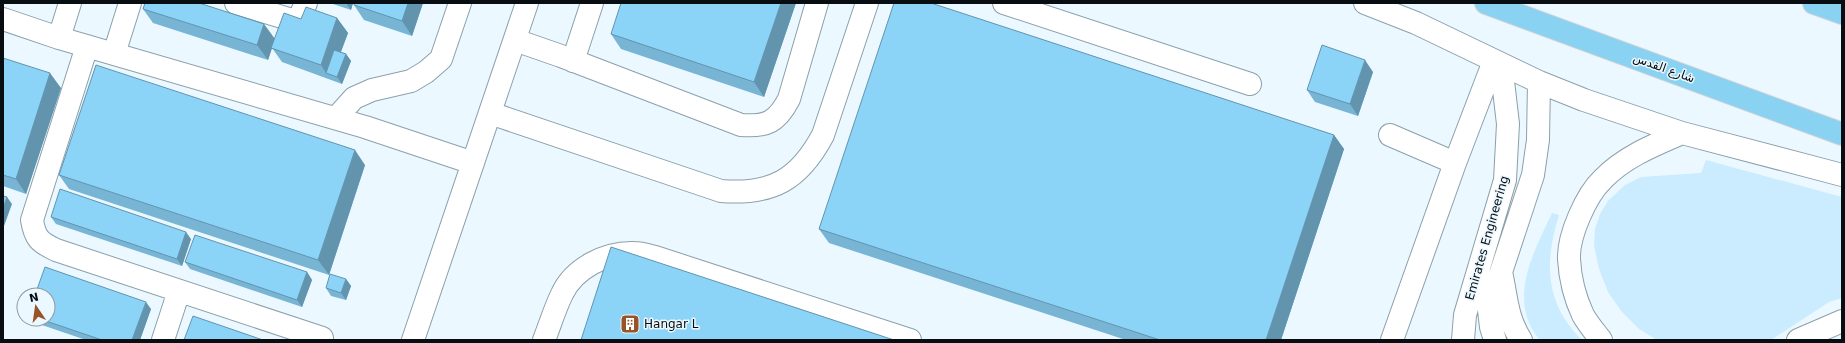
<svg xmlns="http://www.w3.org/2000/svg" width="1845" height="343" font-family="'DejaVu Sans','Noto Naskh Arabic',sans-serif">
  <style>
    .green { fill: #caecfe }
    .lines { fill: none; stroke-linecap: round; stroke-linejoin: round }
    .minor-casing { stroke: #8ca0ab; stroke-width: 24 }
    .major-casing { stroke: #d2d3d4; stroke-width: 24 }
    .minor { stroke: #fff; stroke-width: 22 }
    .major { stroke: #89d2f1; stroke-width: 22 }
    .wall { fill: #78b5d5 }
    .shaded-wall { fill: #6294ae }
    .building { fill: #8cd3f8; stroke: #6294ae }
    .labels { text-anchor: middle; stroke-width: 3; stroke-linejoin: round; paint-order: stroke }
    .street-label { font-size: 12px; fill: #070d11; stroke: #ebf8ff }
    .poi-label { font-size: 12px; fill: #070d11; stroke: #ebf8ff; text-anchor: start }
  </style>
  <rect width="100%" height="100%" fill="#ebf8ff"/>
  <path class="green" d="M1706,160l136,37v101l-13,4 -58,38h-114l-18,-11 -17,-17 -14,-20 -9,-23 -5,-24 1,-16 5,-15 8,-13 17,-16 16,-8 60,-4z
    M1552,213l7,2c-15,48 -14,88 23,125h-42c-34,-40 -6,-88 12,-127z"/>
  <g class="lines">
    <defs>
      <path id="minor" d="M236,3l56,17 8,-4 6,-13
        M1004,3l246,81
        M1365,3l51,20 123,59 45,18 98,33 160,42
        M3,19l56,19 306,89 108,36
        M59,38l11,-35
        M515,40l46,16 180,69c26,2 36,-3 48,-26l28,-96
        M87,46l-55,174c3,18 7,22 24,30l266,88
        M114,54l16,-51
        M573,61l19,-58
        M490,113l231,78c51,4 78,-11 102,-56l44,-132
        M336,118l18,-20 18,-8 39,-9 15,-9 15,-13 19,-56
        M1390,135l65,28
        M1501,272c6,26 5,44 20,68
        M163,340l16,-49
        M413,340l114,-337
        M544,340c6,-15 11,-32 18,-46 12,-26 44,-42 72,-41 7,0 14,2 21,4l255,83
        M1392,340l63,-177 39,-102
        M1463,340l2,-25 40,-135 3,-56 -7,-60
        M1495,340l-4,-13 -2,-17 2,-13 10,-25 32,-97 5,-35 1,-58
        M1601,340c-6,-8 -13,-16 -18,-25 -8,-17 -13,-37 -14,-56 -1,-23 17,-64 34,-80 21,-22 51,-34 79,-46
        M1798,340l44,-19"/>
      <path id="major" d="M1486,3l356,131
        M1814,3l28,10"/>
    </defs>
    <use href="#minor" class="minor-casing"/>
    <use href="#major" class="major-casing"/>
    <use href="#minor" class="minor"/>
    <use href="#major" class="major"/>
  </g>
  <path class="wall" d="M330,3h23l-2,7z
    M423,3l-11,33 -48,-16 -10,-15z
    M796,3l-32,94 -143,-48 -10,-15z
    M143,9l132,30 26,-20 36,-1 11,15 -7,19 5,2 5,7 -9,23 -60,-22 -10,-14 -4,12 -115,-37z
    M3,58l58,30 -35,106 -23,-8z
    M1373,72l-15,44 -43,-14 -8,-12z
    M1334,135l10,14 -63,191h-155l-297,-97 -10,-14z
    M365,165l-36,110 -260,-86 -10,-14z
    M51,217l140,22 -9,27 -126,-42z
    M185,262l122,10 5,8 -10,27 -112,-38z
    M346,279l5,7 -5,14 -15,-4 -5,-8z
    M151,309l-11,31h-54l-53,-18 -2,-3h17z"/>
  <path class="shaded-wall" d="M346,3h7l-2,7z
    M408,3h15l-11,33 -10,-15z
    M781,3h15l-32,94 -10,-15z
    M337,18l11,15 -16,42 -6,-2 -5,-8z
    M264,24l11,15 -7,21 -11,-15z
    M346,54l5,7 -9,23 -5,-7z
    M1365,60l8,12 -15,44 -8,-12z
    M50,73l11,15 -35,106 -10,-15z
    M1334,135l10,14 -63,191h-15z
    M355,150l10,15 -36,110 -11,-15z
    M7,197l5,7 -8,22 -1,-2v-16z
    M186,232l5,7 -9,27 -5,-7z
    M307,272l5,8 -10,27 -5,-7z
    M346,279l5,7 -5,14 -5,-7z
    M146,302l5,7 -11,31h-8z"/>
  <path class="building" d="M145,3h54l65,21 -7,21 -114,-36z
    M354,3h54l-6,18 -48,-16z
    M621,3h160l-27,79 -143,-48z
    M894,3h37l403,132 -68,205h-106l-341,-111z
    M306,7l31,11 -16,47 -50,-17 13,-35 17,6z
    M1322,45l43,15 -15,44 -43,-14z
    M334,50l12,4 -9,23 -11,-4z
    M3,58l47,15 -34,106 -13,-4z
    M96,65l259,85 -37,110 -259,-85z
    M60,189l126,43 -9,27 -126,-42z
    M3,196l4,1 -4,11z
    M195,235l112,37 -10,28 -112,-38z
    M611,247l283,93h-313z
    M45,267l101,35 -14,38h-30l-62,-21h8v-24h-13z
    M330,274l16,5 -5,14 -15,-5z
    M193,316l70,24h-79z"/>
  <defs>
    <symbol id="building-square" viewBox="-11 -11 22 22"><rect x="-9" y="-9" width="18" height="18" rx="4" fill="#985427" stroke="#ebf8ff"/><path d="M-4-6H4V6H1V3H-1V6H-4ZM-2.5-4.3h1.7v1.8h-1.7ZM.8-4.3h1.7v1.8H.8ZM-2.5-1h1.7V.8h-1.7ZM.8-1h1.7V.8H.8Z" fill="#fff"/></symbol>
  </defs>
  <g fill-rule="evenodd">
    <use href="#building-square" x="619" y="313" width="22" height="22"/>
  </g>
  <g class="labels">
    <g class="street-label">
      <text transform="translate(1664 68) rotate(20)" y="4">شارع القدس</text>
      <text transform="translate(1487 238) rotate(-74)" y="4">Emirates Engineering</text>
    </g>
    <g class="poi-label">
      <text x="644" y="328">Hangar L</text>
    </g>
  </g>
  <rect width="1845" height="343" fill="none" stroke="#070d11" stroke-width="8"/>
  <g transform="translate(36 307) rotate(347)"><circle r="19" fill="#ebf8ff" stroke="#909aa0"/>
  <path d="M0-3L7 15L0 10L-7 15Z" fill="#985427"/>
  <text y="-6" font-size="11" font-weight="bold" text-anchor="middle" fill="#070d11">N</text>
  </g>
</svg>
